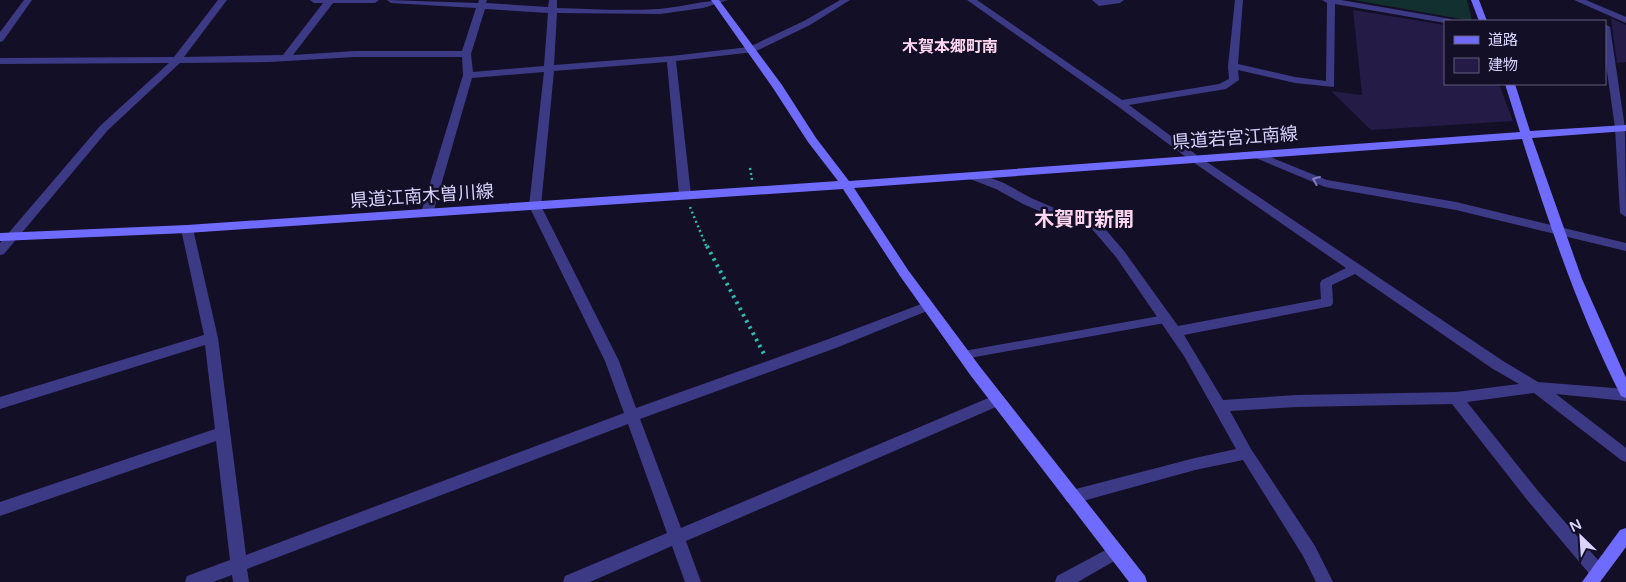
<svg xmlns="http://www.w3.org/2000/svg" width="1626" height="582" font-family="'Varela Round','Noto Sans JP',sans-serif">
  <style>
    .green { fill: #12302f }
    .building { fill: #241b47 }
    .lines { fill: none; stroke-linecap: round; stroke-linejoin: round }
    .path-far1 { stroke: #2fb8b0; stroke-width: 2.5; stroke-dasharray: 2 3; stroke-linecap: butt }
    .path { stroke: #2fb8b0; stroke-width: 4; stroke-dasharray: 2.5 4.5; stroke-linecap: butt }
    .lane { fill: #3d3a85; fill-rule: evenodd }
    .street { fill: #3d3a85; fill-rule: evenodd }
    .secondary { fill: #6f6bff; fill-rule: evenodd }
    .oneway { stroke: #837fbc }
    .labels { text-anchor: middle; stroke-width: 5; stroke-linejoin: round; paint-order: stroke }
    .far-quarter-label { font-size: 16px; font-weight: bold; fill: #ffd6f0; stroke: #130f26 }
    .street-label { font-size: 18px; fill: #d9d4ff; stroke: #130f26 }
    .quarter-label { font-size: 20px; font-weight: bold; fill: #ffd6f0; stroke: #130f26 }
  </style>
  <rect width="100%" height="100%" fill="#130f26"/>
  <path class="green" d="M1354,0h113l5,21z"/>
  <path class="building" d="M1353,10l92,15v59h54l14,37 -142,9 -40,-39 31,4z
    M1611,18l15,7v37l-9,1z"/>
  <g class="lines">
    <path class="path-far1" d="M750,168l2,12
      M690,207l17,41"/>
    <path class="path" d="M707,246l57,108"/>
    <path class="lane" d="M1165,315l4,1 1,3 -1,3 -4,1 -201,36 -4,-1 -1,-3 1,-3 4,-1z"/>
    <path class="street" d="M24,0h8l-29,41 -3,1v-10z
      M218,0h9l-43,57 99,-2 40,-52h-9l-4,-3h69l-4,3h-42l-40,52 62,-4h107l14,-43 -85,-5 -4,-3 91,3 1,-3h8l-1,3 62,4 1,-7h8v8c34,1 68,3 102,1 23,-2 46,-9 69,-9l-25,8 -43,6 -103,-1 -3,52 117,-9 78,-9 55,-26 36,-21h10l-40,25 -56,27 -78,9 15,134 -6,4 -6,-4 -12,-133 -113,9 -13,135 78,155 17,47 190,-68 98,-37h8l2,3 -2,3 -96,39 -196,71 41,109 312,-132 5,-2 5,2 2,4 -2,4 -317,137 15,41h-16l-13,-36 -82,36h-27l2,-6 102,-43 -39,-109 -381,145 2,13h-16l-1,-7 -19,7h-28l2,-6 43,-16 -14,-119 -216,75v-14l215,-73 -10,-84 -205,64v-12l204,-62 -23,-106 6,-4 6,4 25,109 28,217 378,-142 -19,-52 -76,-155 15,-134 -72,6 -39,135 -6,4 -6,-4 42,-138 -1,-18h-107l-86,5 -89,1 -72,67 -104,124 -4,1v-12l100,-117 69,-63 -169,1v-6l174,-1zM485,9l63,4 -4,53 -71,6 -2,-18z
      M967,0h10l145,100 97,-16 10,-5 -1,-13 7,-66h8l-5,64 57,13 31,4 1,-78 -5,-3h19l110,19 1,2h-7v2l-110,-19 -1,83 -39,-4 -57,-13 1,10 -13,9 -97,16 69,51 305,205 35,21 88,7v12l-70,-7 70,54v14l-5,-2 -87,-67 -67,9 71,89 66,76 2,5 -2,5 -6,3 -6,-3 -64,-76 -76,-97 -155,3 -67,4 21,38 64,97 18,36h-17l-13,-26 -60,-96 -48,10 -123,34 -5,-2 -3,-5 3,-5 5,-2 123,-32 41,-9 -52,-93 -68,-99 -24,-28 -41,-13 -28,-12 -27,-15 -26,-10 -2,-3 2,-3h8l26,10 27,15 28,12 41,13 24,28 54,75 143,-27 -1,-16 2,-3 24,-12 -156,-108 -74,-55zM1355,274l138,95 26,15 -63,8 -159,3 -74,5 -39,-65 147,-29 2,-3 -1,-18z
      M1092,0h32l-4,3 -21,3z
      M1574,0h12l40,17v6z
      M1605,24l5,3 15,101 1,89 -6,-4 -5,-85 -10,-71z
      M1255,151l72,29 129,22 170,41v8l-170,-41 -131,-23 -74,-31 -1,-2z
      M1115,545l6,2 2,5 -2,5 -43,25h-23l2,-6z"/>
    <path class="secondary" d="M711,0h8l63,85 34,53 33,43 671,-49 -15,-48h10l15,47 96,-6v6l-94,7 50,141 44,99v20l-5,-2c-42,-83 -71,-169 -99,-257l-668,49 54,82 73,98 164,208 2,6h-18l-158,-206 -71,-100 -57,-87 -656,44 -187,8v-8l187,-8 651,-44 -30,-39 -35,-54z
      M1471,0h8l8,21h-8z
      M1626,528v19l-26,35h-18l38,-52z"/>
  </g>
  <defs><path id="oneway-chevron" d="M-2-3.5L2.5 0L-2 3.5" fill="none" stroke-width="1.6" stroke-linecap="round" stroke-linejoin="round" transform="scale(1.25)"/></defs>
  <use class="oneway" href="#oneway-chevron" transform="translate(1316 180) rotate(-157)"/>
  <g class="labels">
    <g class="far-quarter-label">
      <text x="950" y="52">木賀本郷町南</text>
    </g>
    <g class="street-label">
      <text transform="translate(1235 138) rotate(-4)" y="6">県道若宮江南線</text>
      <text transform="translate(422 196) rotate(-4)" y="6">県道江南木曽川線</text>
    </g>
    <g class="quarter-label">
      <text x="1084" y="226">木賀町新開</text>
    </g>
  </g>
  <rect x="1444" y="20" width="162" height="65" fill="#130f26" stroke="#625e7d"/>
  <rect x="1454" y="36" width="25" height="8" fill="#6f6bff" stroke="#625e7d"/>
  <text x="1488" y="45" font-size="15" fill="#d9d4ff">道路</text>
  <rect x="1454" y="58" width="25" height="15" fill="#241b47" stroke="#625e7d"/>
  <text x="1488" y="70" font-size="15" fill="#d9d4ff">建物</text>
  <g transform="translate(1581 537) rotate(335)" stroke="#130f26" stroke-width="4" paint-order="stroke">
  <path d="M0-4L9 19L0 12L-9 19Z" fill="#d9d4ff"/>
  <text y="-8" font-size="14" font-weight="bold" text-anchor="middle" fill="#d9d4ff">N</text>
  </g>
</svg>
